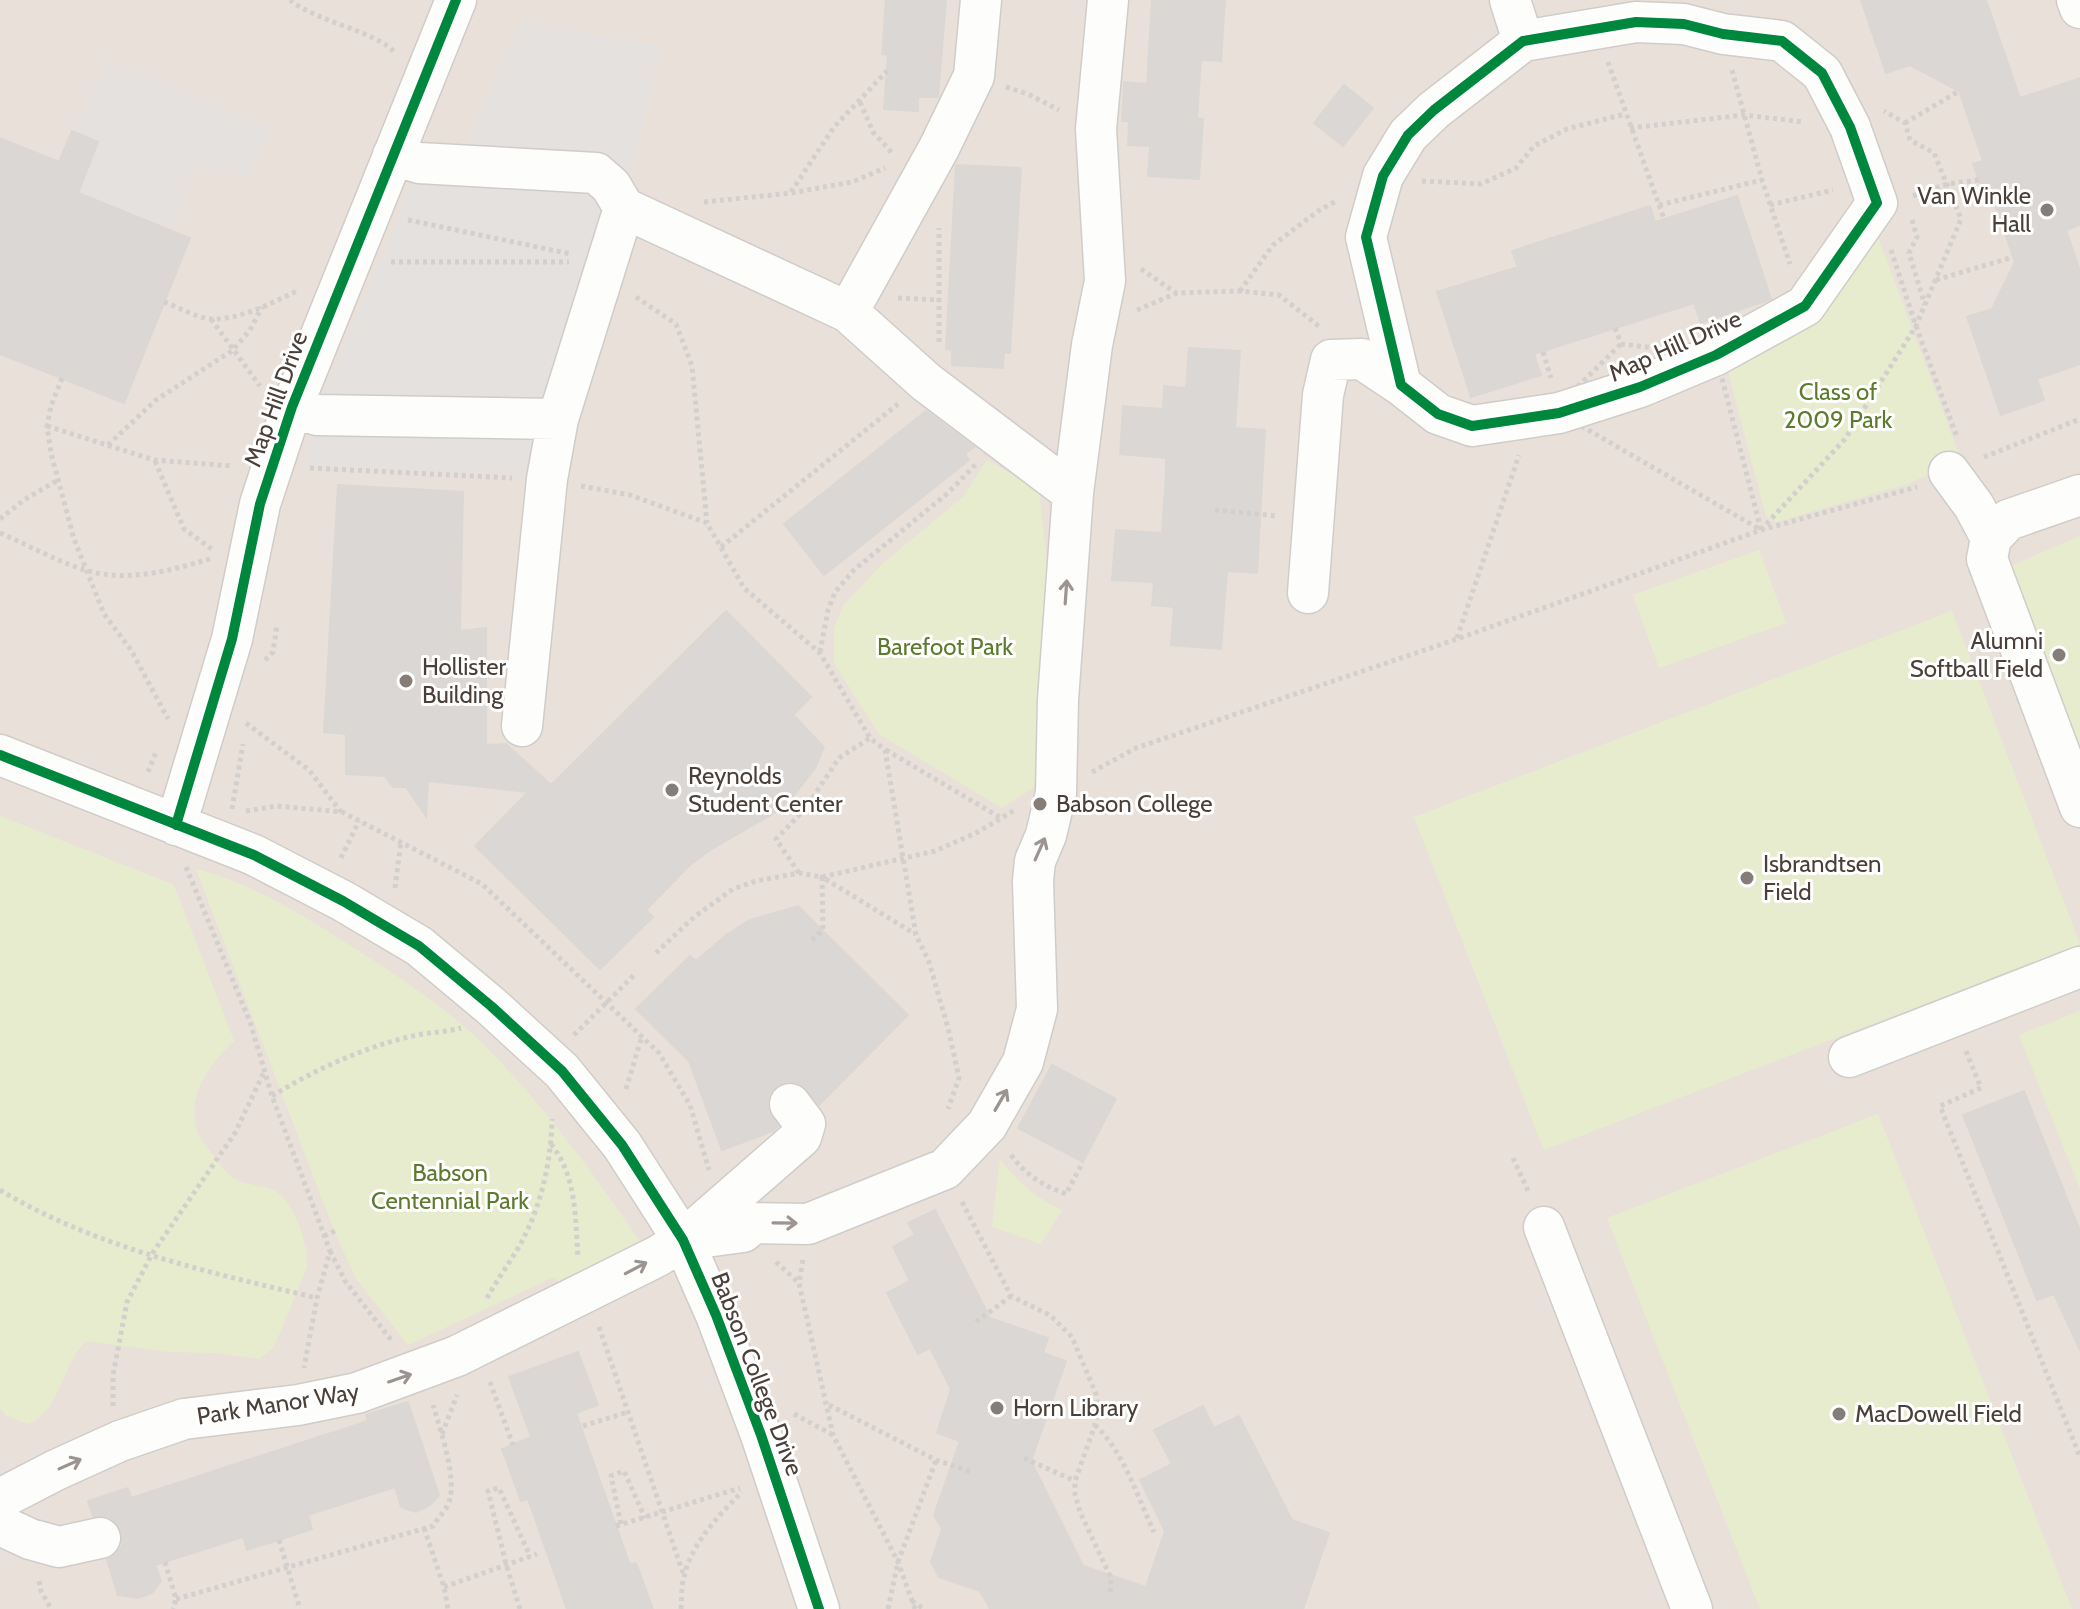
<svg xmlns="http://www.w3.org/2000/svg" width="2080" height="1609" font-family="Cabin,sans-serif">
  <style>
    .education { fill: #e9e1d9 }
    .green { fill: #e7ecce }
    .parking { fill: #e5e1de }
    .building { fill: #dbd7d4; stroke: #dbd7d3; stroke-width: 2 }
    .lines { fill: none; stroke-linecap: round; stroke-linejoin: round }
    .minor-casing { stroke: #d0ccc9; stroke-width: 43 }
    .path { stroke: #d3cfcc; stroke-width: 5; stroke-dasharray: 4 4; stroke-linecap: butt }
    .minor { stroke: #fdfdfc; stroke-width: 40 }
    .cycleway-casing { stroke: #fff; stroke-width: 15 }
    .cycleway { stroke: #00873e; stroke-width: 10 }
    .oneway { stroke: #9b9491 }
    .poi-dot { fill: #857d78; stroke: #fff; stroke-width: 3 }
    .labels { text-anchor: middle; stroke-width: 6; stroke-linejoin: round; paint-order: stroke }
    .poi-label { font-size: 24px; fill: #4a3f39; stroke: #fff; text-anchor: start }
    .street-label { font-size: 24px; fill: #4a3f39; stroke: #fff }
    .park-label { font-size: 24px; fill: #5c7b2c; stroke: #fff }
  </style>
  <rect width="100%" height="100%" fill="#f3f0ed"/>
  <path class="education" d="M0,0h2080v1609h-2080z"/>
  <path class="green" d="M1873,224l88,236 -54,24 -131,38 -10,-6 -41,-156z
    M987,460l52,29 12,112 -17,186 -32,21 -123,-74 -45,-71v-35l10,-23 38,-41 81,-67z
    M2080,536v216l-76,-183z
    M1759,550l27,73 -127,45 -26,-73z
    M1952,611l128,333 -536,206 -130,-333z
    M0,816l174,69 60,156c-24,21 -50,59 -36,92 3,8 9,14 14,21 6,7 12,18 20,23 13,9 28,7 41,13 21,10 36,56 34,77l-33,80 -15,12 -41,-6 -49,-1 -83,-11c-25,24 -24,67 -57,83l-23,-8 -6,-8z
    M196,869c50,13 99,41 142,69 49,31 101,64 143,104 61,61 111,129 159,200l-72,43h-6l-8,-8 -146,68 -53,-68 -23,-52z
    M2080,1011v178l-61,-154z
    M1878,1114l194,495h-312l-153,-391z
    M1000,1160c18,22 35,38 62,50l-21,34 -49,-17z"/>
  <path class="parking" d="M521,21l139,25 -36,162 -77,271 -245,-11 22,-76 56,-130 39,-99 40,2 38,-95z
    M108,59l162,69 -22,50 -50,-12 -28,64 -92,-37 20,-51 -26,-11z"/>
  <path class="building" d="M886,0h60l-8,97h-20v14l-34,-2 4,-54 -6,-1z
    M1152,0h73l-4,61 -20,-1 -4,58 6,1 -4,60 -51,-3 2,-30 -22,-1 1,-24h-7l2,-39 23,2z
    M1861,0h125l34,98 60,-20v147l-14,5 14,41v93l-43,15 7,21 -43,15 -34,-98 25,-8 23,-47 -24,-69 -7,2 -11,-31 10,-3 -24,-70 -49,-26 -24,8z
    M1344,85l29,23 -30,38 -29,-23z
    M72,131l26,11 -20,51 112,45 -66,165 -124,-49v-216l59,24z
    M956,165l65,3 -11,185h-6l-1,15 -51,-3v-15l-6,-1z
    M1737,196l34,103 -70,24 -7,-20 -160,51 7,21 -70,22 -34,-105 81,-25 -6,-16 138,-45 5,16z
    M1189,348l51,3 -5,77 30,2 -8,143 -30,-2 -6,78 -50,-4 3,-38 -22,-2 2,-23 -42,-2 4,-50 46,3 4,-61v-14l-46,-4 3,-48 40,3 1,-23 22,2z
    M926,411l48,36 -9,7 4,6 -145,115 -40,-51z
    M338,485l125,7 -3,139 26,-3v117l20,-1 45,41 175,-174 85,86 -18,18 31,32 -9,21 -24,31 -15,13 -66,38 -20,15 -44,45 7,7 -53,52 -125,-123 53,-54 -100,-11 -2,35 -20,-29h-13l-8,-11 -39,-2v-40l-22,-2z
    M798,906l110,109 -89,90 -19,-22 -12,-2 -11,4 -8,9 -2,12 11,20 -5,5 -51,19 -33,-89 -53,-52 54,-53 6,5 30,-26 24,-15z
    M1052,1065l64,34 -33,63 -65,-34z
    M2024,1091l56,140v119l-26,-56 -17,6 -74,-185z
    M935,1210l55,108 58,20 -5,15 23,8 -35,100 52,105 63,21 19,-56 -25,-51 32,-16 -18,-34 49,-24 11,22 25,-12 53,104 37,13 -26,76h-313l-10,-18 -41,-14 -8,-15 11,-33 -8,-14 26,-74 -23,-8 14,-44 -21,-41 -12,6 -31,-61 23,-12 -17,-34 22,-12 -7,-12z
    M578,1352l20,53 -22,8 54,152 6,-2 17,46h-86l-39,-110 -7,2 -19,-52 29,-12 -22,-60z
    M408,1402l31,93 -9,10 -14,7 -15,-5 -6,-20 -87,28 4,14 -33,11 -32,10 -4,-13 -88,28 6,16 -9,12 -13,5 -21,-3 -11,-35 9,-6 6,-8v-14l-5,-9 -9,-7h-15l-5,-15 40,-13 3,10 237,-77 -2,-6z"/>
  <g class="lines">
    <defs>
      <path id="minor" d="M1510,0l13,41
        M2077,0l3,8
        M1636,22l48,2 39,10 59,7 40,32 28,54 27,76 -72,103 -89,49 -76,32 -81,26 -87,13 -34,-12 -37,-29 -35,-148 17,-61 25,-41 26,-25 89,-69z
        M393,155l26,8 177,10 15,13 13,22 224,104 78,70 147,111
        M848,312l91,-164 35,-72 7,-76
        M292,407l25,8 241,4
        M1949,472l25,34 17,32
        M2080,495l-72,25 -17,18 -4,21 93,248
        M1308,593l15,-198 8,-35 31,-1 39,26
        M522,726l25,-247 11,-60 66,-211
        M0,755l254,100 89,46 76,45 72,60 71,65 60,74 61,95 33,75 45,120 58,174
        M176,825l56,-186 28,-135 32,-97 164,-407
        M1849,1057l231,-90
        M1544,1227l148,382
        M683,1240l60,-8 10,-9 55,1 137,-55 42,-44 36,-63 14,-53 -4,-128 2,-20 11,-26 10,-42 2,-93 15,-207 19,-148 13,-64 -9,-152 12,-129
        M0,1499l56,-29 64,-29 64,-22 114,-14 59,-12 100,-37 201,-100 25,-16 118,-103 4,-13 -15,-20
        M0,1525l30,14 29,8 41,-9"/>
    </defs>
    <use href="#minor" class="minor-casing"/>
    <path class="path" d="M290,0c27,22 88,32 105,53
      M1608,62l56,157
      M1732,70l30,110 28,84
      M1006,87l22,7 31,16
      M860,102l13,30 20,22
      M1905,123l54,-32
      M1630,128l114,-13 60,7
      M1422,181l59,3 35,-16 18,-22 33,-17 58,-15
      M791,192l43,-65 53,-56
      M1913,196l34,-12 32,-4
      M704,202l87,-9 61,-11 33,-14
      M1659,205l103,-25
      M1770,205l63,-15
      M408,220l163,34
      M1912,220l5,17 -8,16 16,52
      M1891,250l25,76 41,111
      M391,262h178
      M1141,269l35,24
      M1936,280l77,-23
      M1240,291l33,-46 45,-34 20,-11
      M636,297l40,27 16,42 15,157
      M898,298l42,2
      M164,302c15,5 34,17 49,17 30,0 60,-17 86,-29
      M1137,310l40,-17 63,-2 39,4 41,32
      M211,319l49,67
      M1615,328l7,18
      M939,342v-114
      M1621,344l95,11 45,175 -202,-117v-8z
      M1543,352l8,26
      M62,378l-11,28 -4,20 4,27 23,86 30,75 27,36 37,69
      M47,426l107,34 78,6
      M108,445l48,-45 77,-50 17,-20 12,-23
      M1984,457l96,-38
      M155,461l29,68 29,21
      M310,468l202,10
      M581,486l49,9 77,28 37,65 76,65 50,85 15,12 31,185 13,27 19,66 11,50 -11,31
      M1215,510l62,6
      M0,519l24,-19 34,-20
      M1761,530l84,-91 71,-113 45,-107 -27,-66 -24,-13 -5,-17 -21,-12
      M0,533c28,12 56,28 85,37 42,13 88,0 128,-12
      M721,547l177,-143
      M1457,638l62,-183
      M820,652l8,-42 7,-18 19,-22 94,-77 28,-29
      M265,660l8,-8 4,-27
      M246,723l63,47 32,42
      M886,750l115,68
      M148,772l8,-20
      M1092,772l44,-24 321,-109 304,-109 156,-43
      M232,809l11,-65
      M246,811l31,-5 65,6 140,72 177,169 31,52 19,65
      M341,858l18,-37
      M186,867l64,155 22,74 58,155 -13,47 -13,70
      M799,873l-23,-34 29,-30 34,-51 31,-20
      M395,888l6,-47
      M812,940l11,-10 -1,-53 93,57
      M656,953l38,-36 39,-28 23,-8 43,-8 23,4 113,-26 41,-18 39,-23
      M574,1035l61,-61
      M1966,1051l15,37 -41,18 140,351
      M626,1089l16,-53
      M272,1096c44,-27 94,-50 145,-61 15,-3 30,-3 44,-7
      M551,1144c26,33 24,73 27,113
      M1011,1155c16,21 31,30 55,39l17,-32
      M1513,1158l16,35
      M0,1190c96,58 208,82 317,108
      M962,1202l49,94 39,19 22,22 24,57 2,15 -3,16 -20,56v13l5,18 31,66 -1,17
      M324,1236l11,-5
      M330,1251l15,30 46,59
      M803,1260l-4,23 34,152 65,127 17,47
      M776,1262l23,21
      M487,1298c9,-16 20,-32 30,-48 23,-39 34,-85 35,-131
      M976,1322l35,-26
      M599,1327l85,249
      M490,1382l23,63
      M829,1405l107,55 36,12
      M113,1406v-31l14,-73 25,-48 83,-121 29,-61
      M794,1414l39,21
      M1095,1425c29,27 42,71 59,107
      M583,1426l45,-14
      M442,1434l15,-39
      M1024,1458l51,23
      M621,1524l-10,-48 13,-5 21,47
      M616,1526l124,-38
      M424,1528l20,59 4,22
      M279,1540l21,69
      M165,1562l11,37 -3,10
      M39,1581l2,10 10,18
      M444,1587l93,-33
      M176,1599l257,-73c5,-8 15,-18 17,-27 6,-24 -10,-70 -17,-94
      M912,1601l12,8
      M520,1609l-14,-45 -18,-73 11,-3 31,68
      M681,1609c1,-11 0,-22 3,-32 7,-33 35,-62 58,-85
      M888,1609l10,-47 38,-102"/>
    <use href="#minor" class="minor"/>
    <defs>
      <path id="cycleway" d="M1636,22l48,2 39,10 59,7 40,32 28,54 27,76 -72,103 -89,49 -76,32 -81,26 -87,13 -34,-12 -37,-29 -35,-148 17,-61 25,-41 26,-25 89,-69z
        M0,755l254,100 89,46 76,45 72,60 71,65 60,74 61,95 33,75 45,120 58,174
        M176,825l56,-186 28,-135 32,-97 164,-407"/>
    </defs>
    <use href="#cycleway" class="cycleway-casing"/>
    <use href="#cycleway" class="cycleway"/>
  </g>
  <defs><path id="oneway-shaft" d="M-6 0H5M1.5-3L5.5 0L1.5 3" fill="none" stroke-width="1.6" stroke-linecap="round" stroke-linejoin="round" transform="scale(2)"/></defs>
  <g class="oneway">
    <use href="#oneway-shaft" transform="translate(1066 592) rotate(-86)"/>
    <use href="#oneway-shaft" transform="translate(1040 849) rotate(-66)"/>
    <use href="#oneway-shaft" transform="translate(1001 1100) rotate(-60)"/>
    <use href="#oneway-shaft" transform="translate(785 1223) rotate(1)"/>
    <use href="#oneway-shaft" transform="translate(636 1268) rotate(-28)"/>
    <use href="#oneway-shaft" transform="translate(400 1378) rotate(-19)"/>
    <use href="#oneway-shaft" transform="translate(70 1464) rotate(-24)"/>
  </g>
  <g class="poi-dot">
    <circle cx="2047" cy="210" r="8"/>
    <circle cx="2059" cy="655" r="8"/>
    <circle cx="406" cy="681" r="8"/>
    <circle cx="672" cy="790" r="8"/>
    <circle cx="1040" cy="804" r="8"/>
    <circle cx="1747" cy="878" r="8"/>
    <circle cx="997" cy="1408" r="8"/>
    <circle cx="1839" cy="1414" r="8"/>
  </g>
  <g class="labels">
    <g class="poi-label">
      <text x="2031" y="204" text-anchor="end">Van Winkle<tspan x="2031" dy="28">Hall</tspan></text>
      <text x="2043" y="649" text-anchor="end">Alumni<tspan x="2043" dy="28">Softball Field</tspan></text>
      <text x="422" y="675">Hollister<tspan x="422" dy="28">Building</tspan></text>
      <text x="688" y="784">Reynolds<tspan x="688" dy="28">Student Center</tspan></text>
      <text x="1056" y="812">Babson College</text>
      <text x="1763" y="872">Isbrandtsen<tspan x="1763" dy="28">Field</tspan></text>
      <text x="1013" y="1416">Horn Library</text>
      <text x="1855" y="1422">MacDowell Field</text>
    </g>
    <g class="street-label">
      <text transform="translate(1675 346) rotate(-24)" y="8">Map Hill Drive</text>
      <text transform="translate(276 399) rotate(-70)" y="8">Map Hill Drive</text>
      <text transform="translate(757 1374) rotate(69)" y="8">Babson College Drive</text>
      <text transform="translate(278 1404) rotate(-9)" y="8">Park Manor Way</text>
    </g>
    <g class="park-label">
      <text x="1838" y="400">Class of<tspan x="1838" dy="28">2009 Park</tspan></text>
      <text x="945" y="655">Barefoot Park</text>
      <text x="450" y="1181">Babson<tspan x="450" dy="28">Centennial Park</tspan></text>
    </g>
  </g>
</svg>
